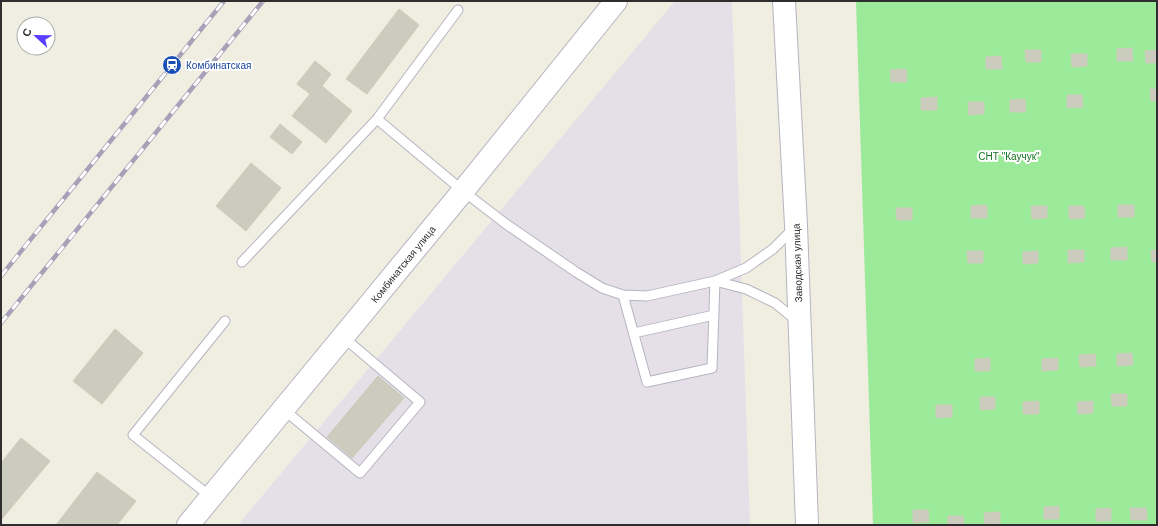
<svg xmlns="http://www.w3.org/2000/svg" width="1158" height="526" font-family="Arial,sans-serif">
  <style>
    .industrial { fill: #e5e0e8 }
    .green { fill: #9aea99 }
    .building { fill: #cbcbbe; stroke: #ccccb9 }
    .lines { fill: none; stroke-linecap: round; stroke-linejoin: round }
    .service-casing { stroke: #b5b4c2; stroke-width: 11 }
    .secondary-casing { stroke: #b5b4c2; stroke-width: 24 }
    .service { stroke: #fff; stroke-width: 9 }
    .secondary { stroke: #fff; stroke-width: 22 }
    .rail-casing { stroke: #a6a1b9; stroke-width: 4.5 }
    .rail { stroke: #fff; stroke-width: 3; stroke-dasharray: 9; stroke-linecap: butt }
    .labels { text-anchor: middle; stroke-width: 4; stroke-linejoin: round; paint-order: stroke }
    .transit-label { font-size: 10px; fill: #164399; stroke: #fff; text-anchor: start }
    .park-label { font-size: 10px; fill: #157321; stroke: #fff }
    .street-label { font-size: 10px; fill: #2e2e2e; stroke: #fff }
  </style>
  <rect width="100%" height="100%" fill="#f0eee0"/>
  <path class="industrial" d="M675,1h57l18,524h-512z"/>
  <path class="green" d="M856,1h301v524h-284z"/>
  <path class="building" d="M399,9l20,16 -52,69 -21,-15z
    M1132,48l1,13h-16v-12z
    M1025,50h16v12h-15z
    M1157,50v13h-11l-1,-12z
    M1071,54h16v12l-15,1z
    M1001,56l1,13h-16v-12z
    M315,61l16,13 -9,12 30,25 -26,32 -34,-27 18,-22 -13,-10z
    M906,69l1,13h-16l-1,-12z
    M1150,89h7v12h-6z
    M1067,95h15l1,12 -16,1z
    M937,97v13h-16v-12z
    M1025,99l1,13h-16v-12z
    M968,102h16v12l-15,1z
    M280,124l22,18 -10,12 -22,-17z
    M251,163l30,25 -35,43 -30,-25z
    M987,205v13h-16v-12z
    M1118,205h16v12h-16z
    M1031,206h16v12l-15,1z
    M1069,206h15l1,12 -16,1z
    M896,208h16v12h-15z
    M1127,247v13h-16v-12z
    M1068,250h16v12l-16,1z
    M1151,250h6v12h-5z
    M967,251h16v12h-15z
    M1038,251v12l-15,1v-12z
    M115,329l28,24 -41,51 -29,-23z
    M1132,353l1,12 -16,1v-12z
    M1095,354l1,12 -16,1 -1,-12z
    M990,358v13h-15v-12z
    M1058,358v12l-16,1v-12z
    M378,376l26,22 -52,60 -25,-21z
    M1111,394h16v12h-15z
    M980,397h15v12l-15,1z
    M1039,401v13h-16v-12z
    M1093,401v12l-15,1 -1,-12z
    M936,405h16v12l-16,1z
    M21,438l29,23 -49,59v-57z
    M97,472l39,29 -19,24h-61z
    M1059,506v13h-15v-12z
    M1111,508v13h-15v-12z
    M1130,508h16l1,12h-16z
    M913,510h15l1,12 -16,1z
    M1000,512v13h-15l-1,-12z
    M948,516h15l1,9h-16z"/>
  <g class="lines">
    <defs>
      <path id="service" d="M377,119l86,72 43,33 70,48 26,16 21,7 24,1 68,-15 31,-13 27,-19 20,-20
        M242,262l135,-143 81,-109
        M715,281l31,8 29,14 22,18
        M623,295l24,87 65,-14 3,-87
        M634,333l80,-18
        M283,409l77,64 60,-71 -77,-65
        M211,497l-78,-62 92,-114"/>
      <path id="secondary" d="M784,1l12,224 11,300
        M188,525l275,-334 153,-190"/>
    </defs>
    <use href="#service" class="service-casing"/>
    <use href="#secondary" class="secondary-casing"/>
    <use href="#service" class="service"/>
    <use href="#secondary" class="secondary"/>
    <defs>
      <path id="rail" d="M1,276l223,-275
        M1,323l262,-322"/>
    </defs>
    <use href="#rail" class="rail-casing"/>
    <use href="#rail" class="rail"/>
  </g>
  <defs>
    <symbol id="station-disc" viewBox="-11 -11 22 22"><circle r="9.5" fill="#1a4fb4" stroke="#fff"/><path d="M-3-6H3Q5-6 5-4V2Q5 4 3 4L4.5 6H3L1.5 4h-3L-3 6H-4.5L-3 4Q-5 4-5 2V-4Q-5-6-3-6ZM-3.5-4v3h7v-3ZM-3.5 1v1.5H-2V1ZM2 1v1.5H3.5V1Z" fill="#fff"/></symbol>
  </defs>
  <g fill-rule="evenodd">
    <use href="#station-disc" x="161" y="54" width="22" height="22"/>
  </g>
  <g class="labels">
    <g class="transit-label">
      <text x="186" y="69">Комбинатская</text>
    </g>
    <g class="park-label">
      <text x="1009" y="160">СНТ "Каучук"</text>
    </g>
    <g class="street-label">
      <text transform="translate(797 263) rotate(-92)" y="4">Заводская улица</text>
      <text transform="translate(403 264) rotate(-51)" y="4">Комбинатская улица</text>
    </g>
  </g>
  <rect width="1158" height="526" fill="none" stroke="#2e2e2e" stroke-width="4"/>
  <g transform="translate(36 36) rotate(292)"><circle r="19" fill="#ffffff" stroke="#ababab"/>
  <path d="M0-3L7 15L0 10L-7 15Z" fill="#593eff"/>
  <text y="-6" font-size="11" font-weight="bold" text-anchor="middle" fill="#2e2e2e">С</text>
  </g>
</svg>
